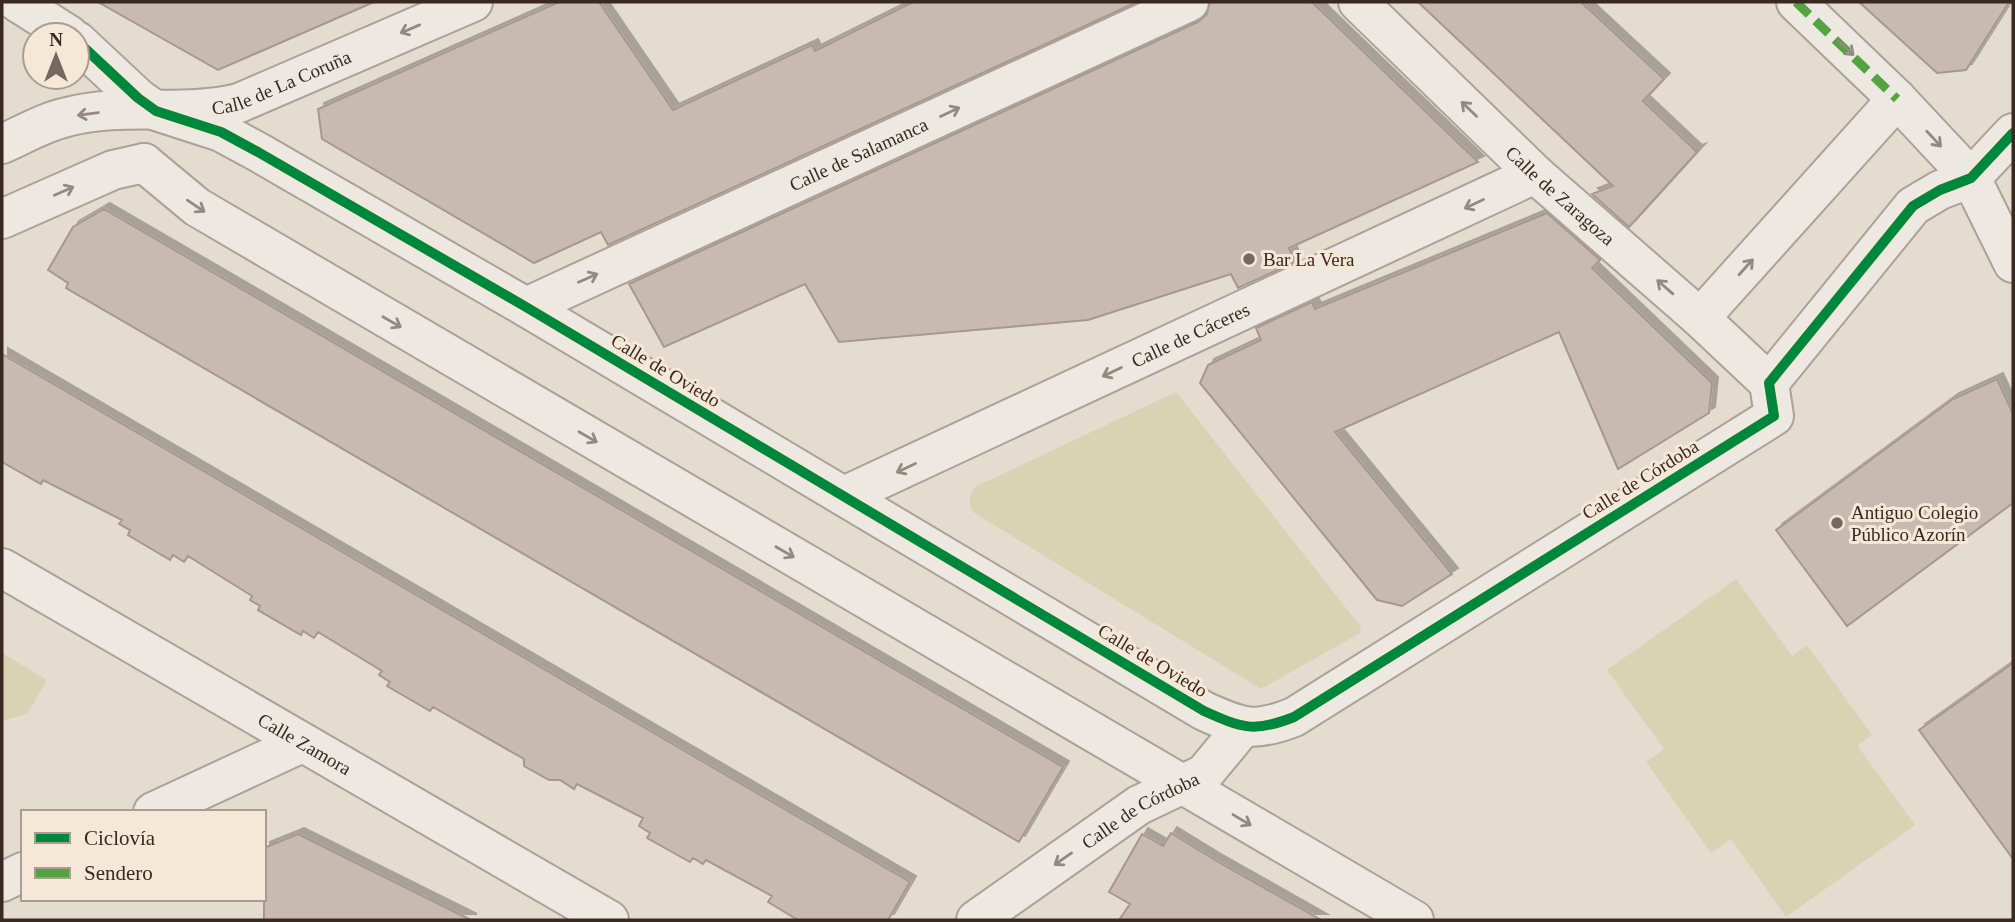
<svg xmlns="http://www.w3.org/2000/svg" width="2015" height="922" font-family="'Times New Roman',serif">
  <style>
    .green { fill: #d7d3b3 }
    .building { fill: #c9bab1; stroke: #a6988f; stroke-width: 2; filter: url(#shadow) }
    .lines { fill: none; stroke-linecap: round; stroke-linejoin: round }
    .minor-casing { stroke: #aba198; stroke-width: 42 }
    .minor { stroke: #ede8e1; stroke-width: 38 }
    .quiet { stroke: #54a341; stroke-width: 9; stroke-dasharray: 18 9; stroke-linecap: butt }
    .cycleway-casing { stroke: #f5e8d7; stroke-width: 15 }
    .cycleway { stroke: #00873e; stroke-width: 10 }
    .oneway { stroke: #948880 }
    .poi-dot { fill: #76685e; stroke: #f5e8d7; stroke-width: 2.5 }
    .labels { text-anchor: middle; stroke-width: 6; stroke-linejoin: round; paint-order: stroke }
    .street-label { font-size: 19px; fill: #3a2920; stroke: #f5e8d7 }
    .poi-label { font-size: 19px; fill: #3a2920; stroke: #f5e8d7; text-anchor: start }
  </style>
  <defs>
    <filter id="shadow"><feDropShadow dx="6" dy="-6" stdDeviation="0" flood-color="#0004"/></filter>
  </defs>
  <rect width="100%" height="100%" fill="#e5dcd0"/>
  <path class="green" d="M1176,392l185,235 -1,6 -99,56 -288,-177c-5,-10 -5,-18 4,-26z
    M1736,579l56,77 15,-11 65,90 -15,10 58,80 -129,92 -55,-78 -20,14 -65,-91 18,-13 -57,-79z
    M2,653l45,27 -20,34 -25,7z"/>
  <path class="building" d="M98,2h276l-156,68z
    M559,2h40l74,108 139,-65 3,6 98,-49h224l-529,243 -7,-13 -67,31 -212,-124 -4,-30z
    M1210,2h102l166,160 -189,86 6,14 -57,26 -7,-14 -143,46 -249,22 -34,-58 -141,63 -35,-63 569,-262 9,-8z
    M1418,2h163l83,77 -21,22 53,50 3,-1 -70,77 -37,-33 21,-8z
    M1859,2h150l-43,68 -29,3z
    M104,209l959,558 -44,75 -953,-554 2,-5 -20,-13 25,-43z
    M1547,213l53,47 -8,8 120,115 -3,30 -91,56 -59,-137 -224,100 117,142 -50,32 -25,-6 -177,-217 8,-18 53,-25 -5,-12 56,-26 3,7z
    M2,354l908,528 -22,38h-90l-30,-18 4,-6 -66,-36 -3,4 -10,-6 -3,4 -43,-24 3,-5 -11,-7 4,-8 -66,-34 -3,5 -14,-9h-11l-25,-14v-7l-91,-52 -3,4 -43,-25 3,-4 -11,-7 3,-4 -64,-39 -4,6 -11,-7 -2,4 -43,-25 2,-4 -10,-6 2,-4 -64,-40 -4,6 -11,-7 -3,5 -42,-25 2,-5 -11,-6 3,-4 -79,-40 -2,4 -39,-22z
    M1997,379l16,35v89l-166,123 -71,-96 177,-131z
    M2013,663v196l-94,-129z
    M1171,833l44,27 106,60h-202l11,-16 -21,-12 33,-58 21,12z
    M298,834l173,86h-207v-72z"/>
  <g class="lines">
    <defs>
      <g id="minor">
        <path d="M17,2l52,33"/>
        <path id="s1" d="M1358,2l177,172 165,144 69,65"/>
        <path d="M1796,2l101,97 74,79 42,85"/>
        <path d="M77,41l61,57 18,13 65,21 37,20 268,155 678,404c38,17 50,22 90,6l480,-301 -5,-33 144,-177 27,-16 31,-12 42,-45"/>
        <path id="s2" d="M2,144c21,-9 42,-22 65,-27 57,-15 115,0 172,-14l234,-101"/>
        <path d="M144,163l53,44 1217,713"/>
        <path d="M2,219l111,-49 31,-7"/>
        <path id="s3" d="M526,307l663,-305"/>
        <path d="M1700,318l197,-219"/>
        <path id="s4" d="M844,496l691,-322"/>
        <path id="s5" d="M2,568l607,352"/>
        <path d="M153,812l149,-69"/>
        <path d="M2,882l21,-10"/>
        <path id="s6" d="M976,920l163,-115 65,-31 38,-46"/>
      </g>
    </defs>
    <use href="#minor" class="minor-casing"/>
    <use href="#minor" class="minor"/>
    <path class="quiet" d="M1796,2l101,97"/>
    <defs>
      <path id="cycleway" d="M77,41l61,57 18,13 65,21 37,20 268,155 678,404c38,17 50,22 90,6l480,-301 -5,-33 144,-177 27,-16 31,-12 42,-45"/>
    </defs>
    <use href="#cycleway" class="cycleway-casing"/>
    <use href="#cycleway" class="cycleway"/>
  </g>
  <defs><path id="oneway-shaft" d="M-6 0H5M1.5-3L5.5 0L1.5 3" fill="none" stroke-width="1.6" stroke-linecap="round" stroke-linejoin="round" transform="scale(1.75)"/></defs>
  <g class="oneway">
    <use href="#oneway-shaft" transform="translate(410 29) rotate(157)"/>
    <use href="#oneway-shaft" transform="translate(1846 48) rotate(43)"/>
    <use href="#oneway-shaft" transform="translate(1469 109) rotate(-136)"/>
    <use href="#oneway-shaft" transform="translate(950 112) rotate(-25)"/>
    <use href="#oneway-shaft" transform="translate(88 114) rotate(172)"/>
    <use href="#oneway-shaft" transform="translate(1934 139) rotate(47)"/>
    <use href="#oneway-shaft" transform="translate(64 191) rotate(-24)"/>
    <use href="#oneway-shaft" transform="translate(1474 204) rotate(155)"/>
    <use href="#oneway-shaft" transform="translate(196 206) rotate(34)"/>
    <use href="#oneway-shaft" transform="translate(1746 267) rotate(-48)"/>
    <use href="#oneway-shaft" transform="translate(588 278) rotate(-24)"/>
    <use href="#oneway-shaft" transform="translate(1665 287) rotate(-139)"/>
    <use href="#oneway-shaft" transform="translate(392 322) rotate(30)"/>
    <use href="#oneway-shaft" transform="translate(1112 372) rotate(155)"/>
    <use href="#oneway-shaft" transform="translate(588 437) rotate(30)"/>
    <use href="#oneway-shaft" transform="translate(906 468) rotate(155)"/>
    <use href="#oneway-shaft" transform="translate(785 552) rotate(30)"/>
    <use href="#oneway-shaft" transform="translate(1242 820) rotate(31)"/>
    <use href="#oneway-shaft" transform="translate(1063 859) rotate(145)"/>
  </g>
  <g class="poi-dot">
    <circle cx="1249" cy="259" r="7"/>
    <circle cx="1837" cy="523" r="7"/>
  </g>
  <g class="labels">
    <g class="street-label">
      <text dy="7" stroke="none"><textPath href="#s2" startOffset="290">Calle de La Coruña</textPath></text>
      <text dy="7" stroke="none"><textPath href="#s3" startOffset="366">Calle de Salamanca</textPath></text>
      <text dy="7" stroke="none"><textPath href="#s1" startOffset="280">Calle de Zaragoza</textPath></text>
      <text dy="7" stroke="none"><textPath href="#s4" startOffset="382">Calle de Cáceres</textPath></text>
      <text transform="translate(666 370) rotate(31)" y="7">Calle de Oviedo</text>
      <text transform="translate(1640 479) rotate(-32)" y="7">Calle de Córdoba</text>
      <text transform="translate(1153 660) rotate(31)" y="7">Calle de Oviedo</text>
      <text dy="7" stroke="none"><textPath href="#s5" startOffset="350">Calle Zamora</textPath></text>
      <text dy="7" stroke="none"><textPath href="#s6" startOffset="198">Calle de Córdoba</textPath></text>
    </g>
    <g class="poi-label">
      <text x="1263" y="266">Bar La Vera</text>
      <text x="1851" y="519">Antiguo Colegio<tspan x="1851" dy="22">Público Azorín</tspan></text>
    </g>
  </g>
  <rect width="2015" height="922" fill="none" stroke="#3a2920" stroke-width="7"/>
  <rect x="21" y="810" width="245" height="91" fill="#f5e8d7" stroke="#aa9c8e" stroke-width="2"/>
  <rect x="35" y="833" width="35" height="10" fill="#00873e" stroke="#aa9c8e" stroke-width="2"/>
  <text x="84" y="845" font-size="21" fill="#3a2920">Ciclovía</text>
  <rect x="35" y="868" width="35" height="10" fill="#54a341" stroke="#aa9c8e" stroke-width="2"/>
  <text x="84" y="880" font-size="21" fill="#3a2920">Sendero</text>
  <g transform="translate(56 56)"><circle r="33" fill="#f5e8d7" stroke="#aa9c8e" stroke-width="2"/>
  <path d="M0-5L12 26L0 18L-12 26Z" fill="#76685e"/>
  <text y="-10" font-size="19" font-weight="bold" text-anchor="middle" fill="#3a2920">N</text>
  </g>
</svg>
